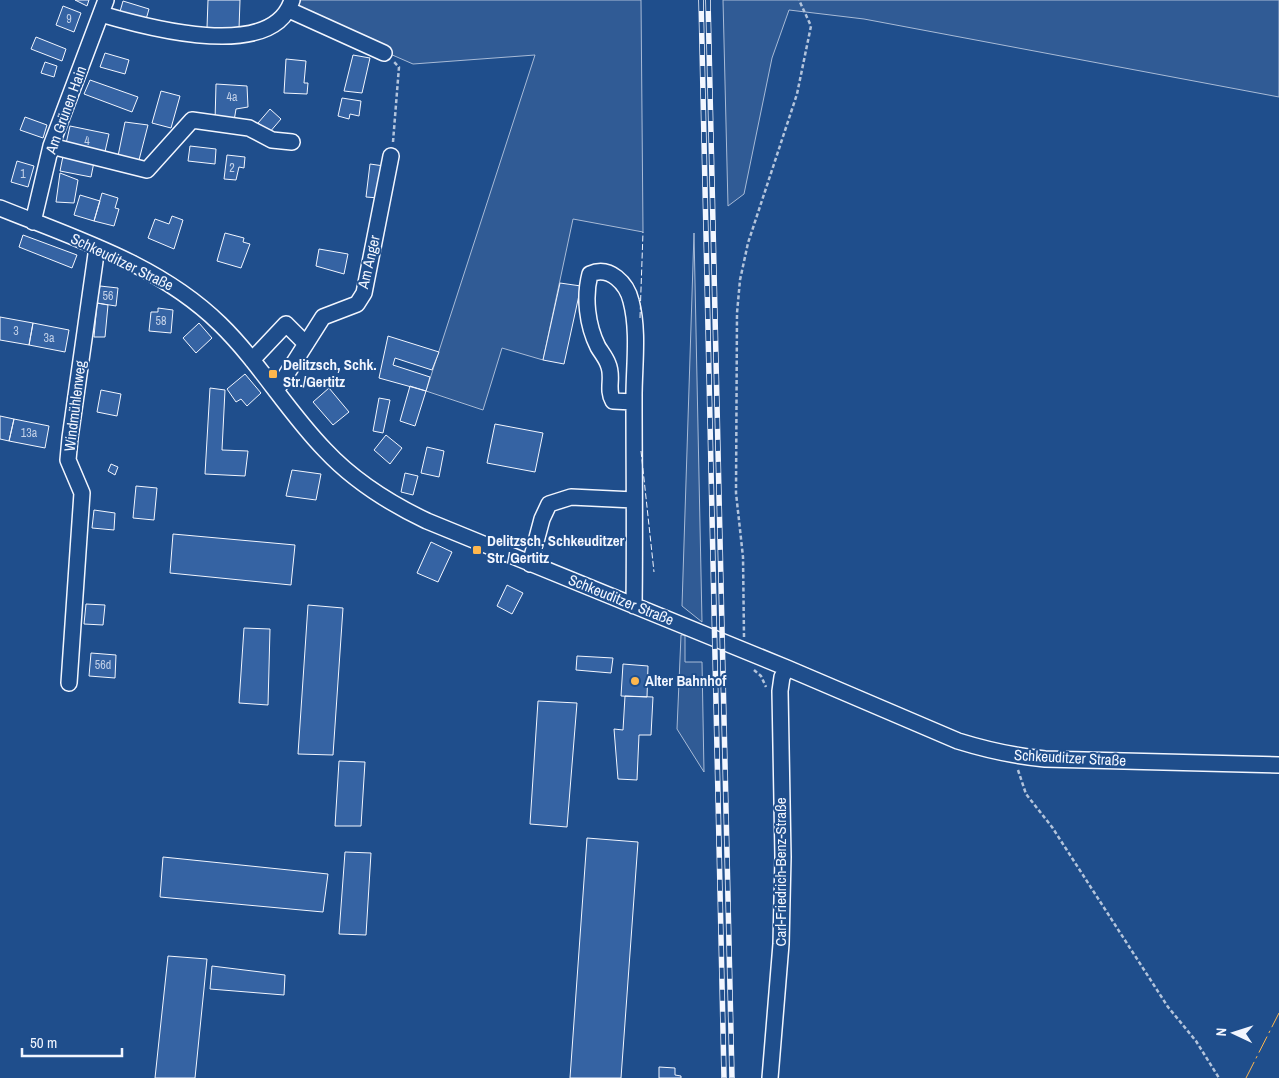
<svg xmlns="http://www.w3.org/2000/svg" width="1279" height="1078" font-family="'Archivo Narrow',sans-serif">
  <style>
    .green { fill: #305b95; stroke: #a8bbd7 }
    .building { fill: #3563a3; stroke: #f2f6ff }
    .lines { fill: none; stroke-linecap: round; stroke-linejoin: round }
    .minor-casing { stroke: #f2f6ff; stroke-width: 18 }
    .path { stroke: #b3c4dc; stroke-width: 2.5; stroke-dasharray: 4 2.5; stroke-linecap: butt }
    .minor { stroke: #1f4e8c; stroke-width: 15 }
    .rail-casing { stroke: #f2f6ff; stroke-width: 5.5 }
    .rail { stroke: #1f4e8c; stroke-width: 4; stroke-dasharray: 11; stroke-linecap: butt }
    .fence { stroke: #f2f6ff; stroke-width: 1; stroke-dasharray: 6 2.5; stroke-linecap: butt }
    .power { stroke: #ffb74d; stroke-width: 1; stroke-dasharray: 18 4 2.5 4; stroke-linecap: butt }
    .poi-dot { fill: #ffb74d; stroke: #1f4e8c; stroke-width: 2 }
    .labels { text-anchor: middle; stroke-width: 4; stroke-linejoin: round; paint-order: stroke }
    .number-label { font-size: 12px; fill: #c3d1e8 }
    .street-label { font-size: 15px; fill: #f2f6ff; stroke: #1f4e8c }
    .poi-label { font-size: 15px; font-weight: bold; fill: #f2f6ff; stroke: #1f4e8c; text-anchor: start }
  </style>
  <rect width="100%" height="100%" fill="#1f4e8c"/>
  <path class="green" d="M294,0h347l2,232 -70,-13 -30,141 -41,-12 -19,62 -57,-19 109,-336 -122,9 -124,-54z
    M723,0h556v97l-415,-78 -75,-9 -17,48 -28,136 -16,12z
    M694,233l8,389 -20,-16z
    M681,635h4v27h17l2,110 -27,-43z"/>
  <path class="building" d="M75,0h14l-2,6z
    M208,0h32l-1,29 -32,-1z
    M123,1l26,8 -4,14 -26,-8z
    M63,6l18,7 -7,19 -18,-7z
    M36,37l30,12 -4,12 -31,-12z
    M105,53l24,7 -4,14 -25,-7z
    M353,55l17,3 -8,35 -18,-2z
    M286,59l20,2 -2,22h4l-1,11 -23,-1z
    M45,62l12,4 -3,11 -13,-4z
    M90,80l48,17 -6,15 -48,-18z
    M216,84l31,2 1,21 -12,2 -2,12h-19z
    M161,91l19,5 -9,32 -19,-5z
    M342,98l19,3 -2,15 -9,-2 -1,5 -11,-3z
    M270,109l11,10 -12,14 -11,-10z
    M25,117l22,8 -4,13 -23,-8z
    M125,122l23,3 -9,35 -21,-4z
    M70,126l39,8 -5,22 -39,-8z
    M190,146l26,3 -1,15 -27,-3z
    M227,155l18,2 -1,11 -5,-1 -3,13 -12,-1z
    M63,156l31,6 -3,15 -31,-6z
    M17,161l17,5 -6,21 -17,-5z
    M370,164l14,2 -5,32 -13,-1z
    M60,173l18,7 -4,23 -18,-1z
    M102,193l16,5 -3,10 4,1 -5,17 -20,-5z
    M80,195l20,6 -6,20 -20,-6z
    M172,216l11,4 -9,29 -26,-11 7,-19 14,5z
    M225,233l19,5 -1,4 7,2 -9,24 -24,-7z
    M23,235l54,20 -5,13 -53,-21z
    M319,249l29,5 -4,20 -28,-8z
    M560,283l21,3 -17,78 -21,-4z
    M100,286l18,2 -2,18 -19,-3z
    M97,303l11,2 -3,32h-11z
    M158,308l15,2 -2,23 -22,-2 2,-19h7z
    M0,317l33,6 -4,22 -29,-5z
    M33,323l36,7 -4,22 -36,-7z
    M199,323l13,15 -16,15 -13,-15z
    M388,336l51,16 -7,18 -37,-12 -2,7 37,12 -4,14 -47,-13z
    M245,374l16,19 -14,13 -6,-7 -5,3 -9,-13z
    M410,386l16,5 -11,35 -15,-5z
    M210,388l15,2 -3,60 26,1 -3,25 -40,-2z
    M329,388l20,24 -16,13 -20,-23z
    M101,390l20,4 -4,22 -20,-4z
    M379,398l11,2 -7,33 -10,-2z
    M0,416l14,3 -5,22 -9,-2z
    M14,419l35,7 -4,22 -36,-7z
    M495,424l48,9 -8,39 -48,-9z
    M386,435l16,13 -12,16 -16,-14z
    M427,447l17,4 -5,26 -18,-4z
    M111,464l7,3 -3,8 -7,-4z
    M292,470l29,4 -5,26 -30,-4z
    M405,473l13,3 -5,19 -12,-3z
    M136,486l21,2 -3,32 -21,-2z
    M94,510l21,3 -1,17 -22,-2z
    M173,534l122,11 -4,40 -121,-12z
    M431,542l21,10 -14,30 -21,-9z
    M507,585l16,8 -11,21 -15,-8z
    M86,604l19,1 -2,20 -19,-1z
    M308,605l35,3 -10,147 -35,-1z
    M244,628l26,1 -2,76 -29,-2z
    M91,653l25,2 -1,23 -26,-2z
    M577,656l36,2 -2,15 -35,-3z
    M623,664l25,2 -1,31 -26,-1z
    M625,696l28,1 -2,38h-12l-2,45 -19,-1 -4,-50 9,1z
    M538,701l39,2 -10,124 -37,-3z
    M339,761l26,1 -4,64h-26z
    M587,838l51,4 -17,236h-51z
    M345,852l26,1 -5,82 -27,-1z
    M163,857l165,17 -5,38 -163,-15z
    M168,956l39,3 -12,119h-40z
    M212,966l73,9 -1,20 -74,-6z
    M659,1067l16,1v7l6,1v2h-22z"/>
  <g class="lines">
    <defs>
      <path id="minor" d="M289,10l95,43
        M101,14c44,13 172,49 191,-14
        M51,146l96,24 45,-50 57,8 23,12 20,2
        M0,208c77,31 160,57 220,116 39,38 67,87 105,126 29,31 64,53 102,71l360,147 171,73c29,9 56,15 87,18l234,6
        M33,222l18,-76 55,-146
        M252,360l34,-36 20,20
        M276,391l47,-74 34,-13 7,-11 27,-137
        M634,402l-21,-1c-7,-12 1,-24 -5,-37 -2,-6 -7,-12 -10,-17 -11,-22 -14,-50 -8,-73 20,-9 37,10 41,27 8,30 3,65 3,95 0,70 1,140 0,210
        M530,564l12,-45 7,-15 22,-7 63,3
        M69,683l13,-190 -14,-33 2,-22 27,-191
        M770,1078l11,-134 2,-87 -3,-166 2,-14 5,-9"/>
    </defs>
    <use href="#minor" class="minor-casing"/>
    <path class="path" d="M393,142l6,-75 -5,-5
      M744,637l-1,-80 -7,-64 1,-180 3,-33 8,-37 49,-149 14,-68 -12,-26
      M754,670l7,6 5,11
      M1018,770l8,24 26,33 116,180 28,34 23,37"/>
    <use href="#minor" class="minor"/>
    <defs>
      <path id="rail" d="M701,0l23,1078
        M708,0l24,1078"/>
    </defs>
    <use href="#rail" class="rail-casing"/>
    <use href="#rail" class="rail"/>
    <path class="fence" d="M640,318l3,-86
      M641,451l13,121"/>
    <path class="power" d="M1246,1078l33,-65"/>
  </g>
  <g class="poi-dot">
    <rect x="268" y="369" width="10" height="10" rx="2.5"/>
    <rect x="472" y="545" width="10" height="10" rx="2.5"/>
    <circle cx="635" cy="681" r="5"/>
  </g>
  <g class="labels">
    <g class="number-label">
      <text x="69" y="23">9</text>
      <text x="232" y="101">4a</text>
      <text x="87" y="145">4</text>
      <text x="232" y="172">2</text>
      <text x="23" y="178">1</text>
      <text x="108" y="300">56</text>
      <text x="161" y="325">58</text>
      <text x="16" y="335">3</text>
      <text x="49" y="342">3a</text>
      <text x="29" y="437">13a</text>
      <text x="103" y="669">56d</text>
    </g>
    <g class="street-label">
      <text transform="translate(66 110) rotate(-70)" y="5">Am Grünen Hain</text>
      <text transform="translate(122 262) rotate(26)" y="5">Schkeuditzer Straße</text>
      <text transform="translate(369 262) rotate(-77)" y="5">Am Anger</text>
      <text transform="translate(75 406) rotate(-83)" y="5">Windmühlenweg</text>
      <text transform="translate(621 600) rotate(22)" y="5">Schkeuditzer Straße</text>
      <text transform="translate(1070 758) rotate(3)" y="5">Schkeuditzer Straße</text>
      <text transform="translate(781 872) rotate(-90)" y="5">Carl-Friedrich-Benz-Straße</text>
    </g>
    <g class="poi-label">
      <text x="283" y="370">Delitzsch, Schk.<tspan x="283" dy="17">Str./Gertitz</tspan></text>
      <text x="487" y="546">Delitzsch, Schkeuditzer<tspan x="487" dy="17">Str./Gertitz</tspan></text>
      <text x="645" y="686">Alter Bahnhof</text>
    </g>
  </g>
  <g transform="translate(1234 1033) rotate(274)" stroke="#1f4e8c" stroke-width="4" paint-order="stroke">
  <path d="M0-4L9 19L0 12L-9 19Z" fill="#f2f6ff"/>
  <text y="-8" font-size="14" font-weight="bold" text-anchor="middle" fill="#f2f6ff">N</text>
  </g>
  <path d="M22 1048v8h100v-8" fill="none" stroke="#f2f6ff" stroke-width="2.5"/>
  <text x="30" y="1048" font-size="15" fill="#f2f6ff" stroke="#1f4e8c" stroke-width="4" paint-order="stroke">50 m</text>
</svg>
